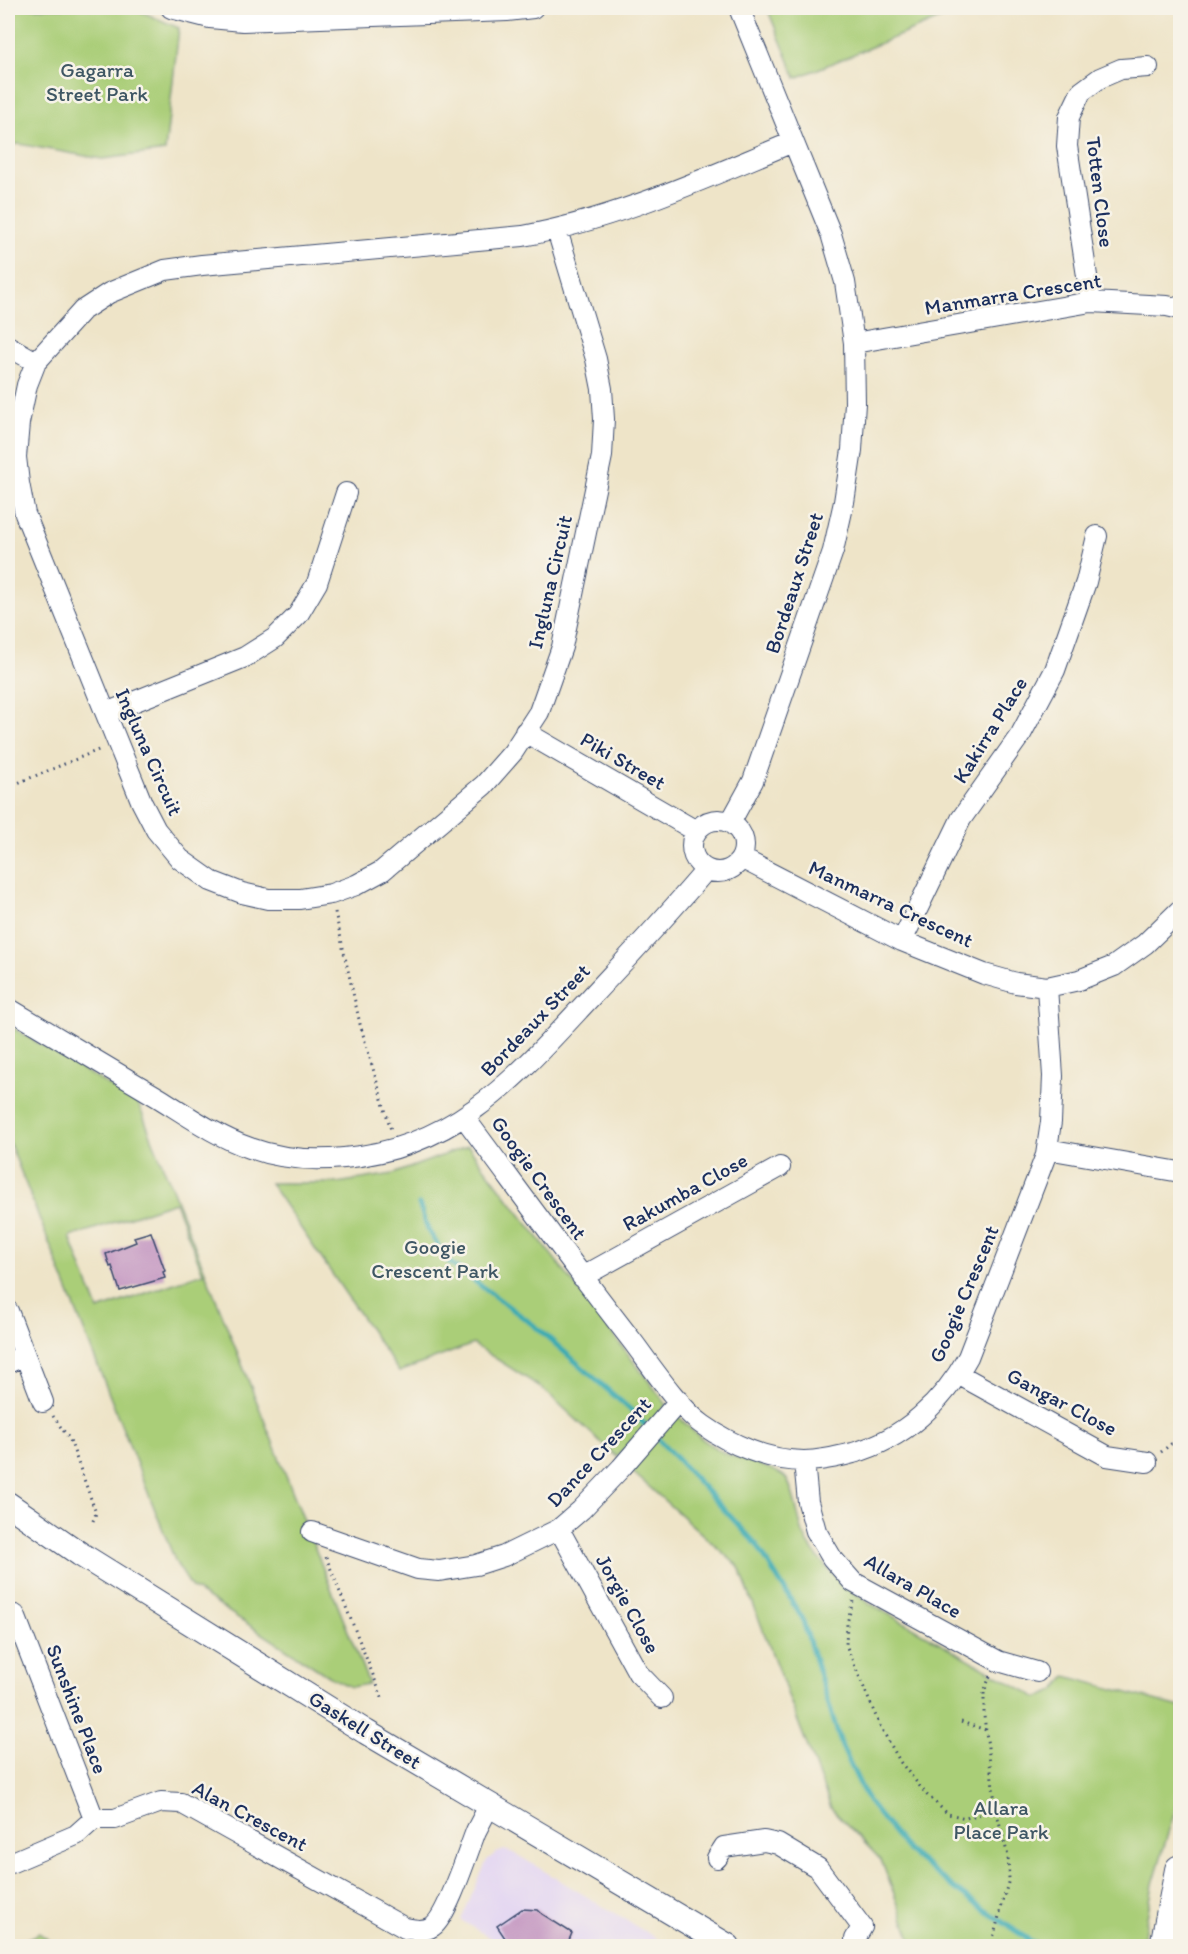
<svg xmlns="http://www.w3.org/2000/svg" width="1188" height="1954" font-family="Itim,sans-serif">
  <style>
    .built { fill: #e2d4f3 }
    .green { fill: #aace78; stroke: #627e6b; stroke-width: 1.5; fill-rule: evenodd }
    .lines { fill: none; stroke-linecap: round; stroke-linejoin: round }
    .stream { stroke: #39aab3; stroke-width: 5 }
    .building { fill: #c599c2 }
    .minor-casing { stroke: #3b4a6e; stroke-width: 22 }
    .tertiary-casing { stroke: #3b4a6e; stroke-width: 26 }
    .primary-casing { stroke: #3b4a6e; stroke-width: 32 }
    .path { stroke: #3b4a6e; stroke-width: 3; stroke-dasharray: 1.5 4.5; stroke-linecap: butt }
    .minor { stroke: #fff; stroke-width: 20 }
    .tertiary { stroke: #fff; stroke-width: 24 }
    .primary { stroke: #fff; stroke-width: 30 }
    .labels { text-anchor: middle; stroke-width: 5; stroke-linejoin: round; paint-order: stroke }
    .park-label { font-size: 21px; fill: #3f5764; stroke: #f7f3e8 }
    .street-label { font-size: 21px; fill: #1b2f5e; stroke: #f7f3e8 }
  </style>
  <rect width="100%" height="100%" fill="#f7f3e8"/>
  <filter id="ink" filterUnits="userSpaceOnUse"><feTurbulence type="fractalNoise" baseFrequency=".0167" numOctaves="2"/><feDisplacementMap in="SourceGraphic" scale="12" xChannelSelector="R" yChannelSelector="G"/><feConvolveMatrix kernelMatrix="1 2 1 2 8 2 1 2 1" color-interpolation-filters="sRGB"/></filter>
  <filter id="wash" filterUnits="userSpaceOnUse"><feTurbulence type="fractalNoise" baseFrequency=".008" numOctaves="4" result="noise"/><feDisplacementMap in="SourceGraphic" scale="24" xChannelSelector="R" yChannelSelector="G"/><feGaussianBlur stdDeviation="1.35" result="paint"/><feColorMatrix in="noise" values="0 0 0 0 0 0 0 0 0 0 0 0 0 0 0 0 0 1.4 0 .05"/><feComposite in="paint" operator="in"/></filter>
  <g filter="url(#wash)">
    <rect width="100%" height="100%" fill="#eee4c8"/>
    <path class="built" d="M504,1850l10,3 155,93h-166l-42,-26 26,-60 9,-7z"/>
    <path class="green" d="M8,8h125l46,20 -14,123 -63,8 -83,-15 -11,1z
      M767,8h179l3,7 -153,63z
      M8,1025l130,78 231,581 -18,3 -23,-11 -136,-88 -16,-25 -168,-424zM175,1202l28,71 -105,37 -28,-73z
      M468,1146l199,259 -50,52 -75,-69 -69,-44 -74,28 -129,-189h67l56,-9z
      M675,1412c15,18 33,34 54,43 13,5 47,13 56,22 8,8 13,42 18,56 11,27 42,54 66,70l169,95 17,-7 11,-15 114,31v86l-27,91 -11,62h-228l-33,-86 -50,-52 -92,-241 -111,-99z
      M39,1933l18,13h-45z"/>
    <g class="lines">
      <path class="stream" d="M419,1204l10,28 20,30 87,65 97,85 124,133 45,73 40,129 26,54 40,50 55,44 75,51"/>
    </g>
    <g id="blocks">
      <path class="building" d="M151,1232l14,39 -2,1 2,6 -45,13 -8,-25 -2,1 -4,-13 30,-12 -2,-5z
        M522,1909l16,1 4,4 30,19 -6,14h-55l-14,-21z"/>
    </g>
  </g>
  <g filter="url(#ink)">
    <use href="#blocks" fill-opacity="0" stroke="#3b4a6e" stroke-width="1.5"/>
    <g class="lines">
      <defs>
        <path id="minor" d="M171,8l39,10 33,3 264,-10 26,-3
          M557,230l39,129 6,30 2,30 -2,37 -40,191 -23,65 -26,40 -29,33 -102,86 -26,14 -25,9 -31,5h-32l-26,-6 -31,-12 -31,-22 -24,-29 -14,-27 -117,-289 -6,-31 -3,-26 3,-34 8,-38 9,-23 47,-52 26,-17 56,-23 37,-5 321,-29c94,-17 182,-58 270,-94
          M1091,302l-24,-156 2,-29 12,-25 19,-14 21,-9 27,-2
          M854,343l237,-41 76,4 13,3
          M8,346l28,16
          M106,713l139,-56 30,-19 23,-23 19,-32 29,-90
          M525,732l171,99
          M692 846a26 26 0 1 1 52 0a26 26 0 1 1-52 0Z
          M730,823l23,-42 80,-230 11,-49 8,-52 3,-47 -1,-60 -9,-61 -14,-48 -92,-226
          M741,858l161,83 82,33 32,9 31,4 32,-7 35,-14 31,-22 35,-34
          M902,941l59,-122 60,-85 34,-64 31,-88 11,-46
          M8,1008c50,30 101,60 151,90 29,18 59,39 91,50 30,11 63,13 94,10 114,-10 174,-83 247,-161 39,-42 78,-83 115,-127
          M464,1117c56,75 111,151 169,225 18,24 47,67 70,83 28,20 66,36 101,36 17,0 33,-4 49,-8 51,-14 90,-51 115,-96l78,-202 5,-33 2,-46 -6,-89
          M1047,1149l133,23
          M582,1277l198,-110
          M8,1311l35,91
          M8,1363l17,-8
          M958,1374l149,82 40,6
          M804,1461l4,41 8,29 16,27 21,24 145,79 39,11
          M559,1529l79,144 24,25
          M312,1532l106,37 21,2 37,-6 28,-9 55,-27 22,-19 40,-42 58,-67
          M15,1615l79,204
          M717,1858l7,-11 40,-6 14,3 40,24 44,59 -7,12
          M8,1864l68,-29 18,-16h21l46,-17 20,1 224,125c10,2 19,4 28,-2 15,-11 35,-75 43,-95 4,-8 9,-17 13,-25"/>
        <path id="tertiary" d="M8,1504l72,50 286,178 362,214"/>
        <path id="primary" d="M1165,1946l15,-76"/>
      </defs>
      <use href="#minor" class="minor-casing"/>
      <use href="#tertiary" class="tertiary-casing"/>
      <use href="#primary" class="primary-casing"/>
      <path class="path" d="M8,787l93,-38
        M335,912l25,112 31,106
        M53,1416l17,24 26,73 -3,8
        M1161,1452l10,-8 9,-1
        M326,1557l57,143
        M853,1601l-6,22 -1,22 34,81 21,37 26,32 21,19 18,4 30,-8
        M990,1676l-6,16v24l12,94 12,46 1,23 -18,67
        M961,1722l25,8"/>
      <use href="#minor" class="minor"/>
      <use href="#tertiary" class="tertiary"/>
      <use href="#primary" class="primary"/>
    </g>
  </g>
  <g class="labels">
    <g class="park-label">
      <text x="97" y="77">Gagarra<tspan x="97" dy="24">Street Park</tspan></text>
      <text x="435" y="1254">Googie<tspan x="435" dy="24">Crescent Park</tspan></text>
      <text x="1001" y="1815">Allara<tspan x="1001" dy="24">Place Park</tspan></text>
    </g>
    <g class="street-label">
      <text transform="translate(1100 192) rotate(83)" y="7">Totten Close</text>
      <text transform="translate(1013 294) rotate(-9)" y="7">Manmarra Crescent</text>
      <text transform="translate(550 582) rotate(-77)" y="7">Ingluna Circuit</text>
      <text transform="translate(794 583) rotate(-72)" y="7">Bordeaux Street</text>
      <text transform="translate(990 730) rotate(-58)" y="7">Kakirra Place</text>
      <text transform="translate(149 752) rotate(66)" y="7">Ingluna Circuit</text>
      <text transform="translate(623 761) rotate(30)" y="7">Piki Street</text>
      <text transform="translate(891 904) rotate(25)" y="7">Manmarra Crescent</text>
      <text transform="translate(535 1020) rotate(-46)" y="7">Bordeaux Street</text>
      <text transform="translate(539 1178) rotate(54)" y="7">Googie Crescent</text>
      <text transform="translate(685 1192) rotate(-29)" y="7">Rakumba Close</text>
      <text transform="translate(964 1294) rotate(-67)" y="7">Googie Crescent</text>
      <text transform="translate(1062 1402) rotate(28)" y="7">Gangar Close</text>
      <text transform="translate(599 1452) rotate(-47)" y="7">Dance Crescent</text>
      <text transform="translate(913 1586) rotate(30)" y="7">Allara Place</text>
      <text transform="translate(628 1604) rotate(61)" y="7">Jorgie Close</text>
      <text transform="translate(77 1709) rotate(69)" y="7">Sunshine Place</text>
      <text transform="translate(365 1730) rotate(32)" y="7">Gaskell Street</text>
      <text transform="translate(250 1816) rotate(28)" y="7">Alan Crescent</text>
    </g>
  </g>
  <rect width="1188" height="1954" fill="none" stroke="#f7f3e8" stroke-width="30"/>
</svg>
